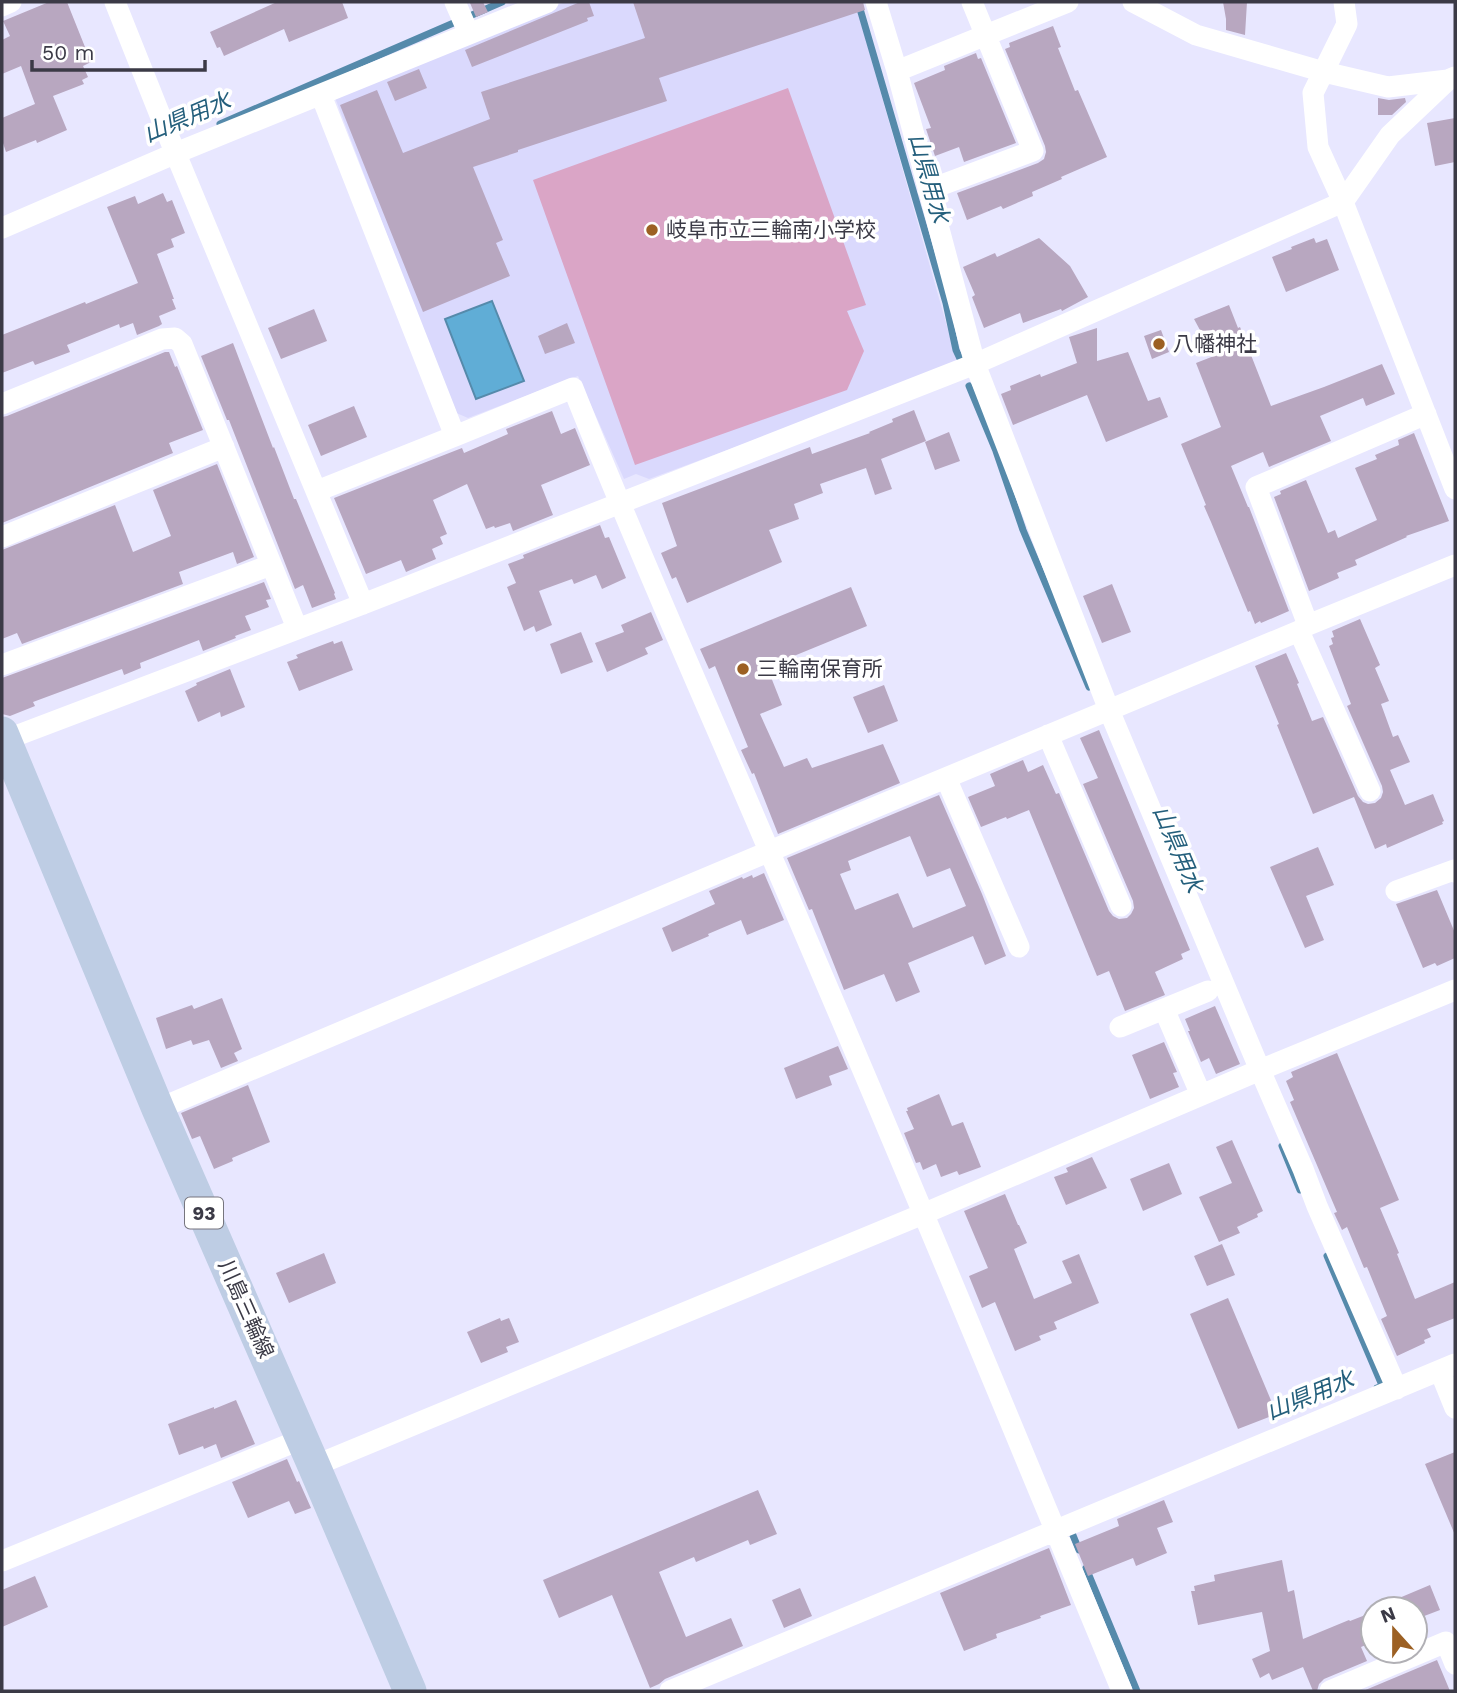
<svg xmlns="http://www.w3.org/2000/svg" width="1457" height="1693" font-family="'Work Sans','Noto Sans JP',sans-serif">
  <style>
    .built { fill: #dad9fd }
    .green { fill: #daa5c6 }
    .water { fill: #60add6; stroke: #558aab; stroke-width: 2 }
    .lines { fill: none; stroke-linecap: round; stroke-linejoin: round }
    .stream { stroke: #558aab; stroke-width: 7 }
    .building { fill: #b8a7c0; fill-rule: evenodd }
    .street { stroke: #fff; stroke-width: 21 }
    .primary { stroke: #becde4; stroke-width: 33 }
    .poi-dot { fill: #9c6023; stroke: #fff; stroke-width: 2.5 }
    .labels { text-anchor: middle; stroke-width: 7; stroke-linejoin: round; paint-order: stroke }
    .shield { fill: #fff; stroke: #76757e; stroke-width: 2 }
    .shield-label { font-size: 19px; font-weight: bold; fill: #3b3a46 }
    .poi-label { font-size: 21px; fill: #3b3a46; stroke: #fff; text-anchor: start }
    .street-label { font-size: 21px; fill: #3b3a46; stroke: #fff }
    .water-label { font-size: 23px; font-style: italic; fill: #245f7c; stroke: #fff }
  </style>
  <rect width="100%" height="100%" fill="#e8e7ff"/>
  <path class="built" d="M565,2h290l103,363 -309,114 -13,-5 -12,5 -46,-103 -110,42 -14,-6 -120,-317z"/>
  <path class="green" d="M788,88l78,217 -19,6 17,40 -17,39 -212,75 -102,-285z"/>
  <path class="water" d="M492,301l32,80 -48,18 -31,-80z"/>
  <g class="lines">
    <path class="stream" d="M858,2l88,301 10,47 7,15
      M220,124l282,-122
      M969,386l27,65 27,79 66,157
      M1282,1146l18,44
      M1327,1256l54,127v4l-4,1
      M1070,1528l9,22
      M1086,1568l51,123"/>
  </g>
  <path class="building" d="M49,2h18l24,60 -8,4 5,11 -6,3 2,4 -31,12 14,34 -30,13 -1,-3 -30,12 -4,-12v-22l33,-14 -14,-38 -19,8v-34l8,-4 -7,-15z
    M277,2h65l6,16 -59,24 -5,-13 -60,27 -4,-9 -3,1 -7,-16z
    M473,2h10l5,10 -12,5 -6,-14z
    M580,2h9l5,14 -7,2 1,3 -116,46 -7,-17z
    M633,2h230l2,8 -206,68 8,23 -149,49v2l-45,15 30,73 -7,3 14,33 -87,36 -83,-207 37,-15 26,63 87,-34 -9,-27 164,-54z
    M1223,2h24l-2,33 -19,-5v-11z
    M1053,26l8,21 -3,1 17,43 3,-1 29,67 -46,20 1,2 -30,13 1,4 -30,13 -2,-3 -34,14 -10,-27 81,-30 6,-4 2,-7 -1,-6 -40,-97 5,-2 -1,-4z
    M976,53l2,6 3,-1 35,85 -52,19 -5,-15 -24,9 -9,-27 5,-1 -17,-45 31,-13 -1,-4z
    M419,69l8,19 -32,13 -8,-19z
    M1378,98l11,2 16,-2 1,4 -14,13h-14z
    M1455,118v44l-20,4 -8,-43z
    M163,193l4,9 5,-2 13,33 -14,6 3,8 -17,7 17,45h-2l4,10 -17,7 3,8 -3,2 -22,9 -4,-12 -13,5 -1,-4 -52,21 3,7 -35,13 -2,-4 -31,12v-38l83,-33 1,2 52,-21 -31,-76 28,-11 3,8z
    M1039,238l31,28 18,31 -26,14 -1,-2 -38,14 -3,-10 -36,15 -12,-31 3,-2 -12,-28 32,-14 2,4z
    M1314,238l2,5 11,-4 12,31 -53,22 -14,-35 20,-8 -1,-2z
    M1229,305l9,23 2,-1 31,79 53,-19 58,-23 13,30 -29,12 -3,-8 -43,18 11,25 -62,26 -6,-15 -32,14 17,41h1l40,104 -28,12 -1,-2 -5,3 -5,-13 -2,1 -37,-90 -7,-16 2,-1 -25,-61 40,-17 -25,-64 18,-7 -20,-37z
    M314,309l13,32 -46,18 -13,-31z
    M567,323l8,20 -30,11 -7,-18z
    M1097,328v33l31,-9 20,49 12,-4 8,20 -62,25 -19,-47 -74,30 -12,-31 10,-4 -1,-4 30,-12 1,3 36,-14 -8,-26z
    M1161,330l8,22 -17,7 -8,-23z
    M233,343l40,105 1,-1 20,52h2l39,94 -1,1 2,5 -24,9 -9,-23 -8,4 -66,-169h-2l-26,-64z
    M165,352h4l6,15 2,-1 26,64 -34,13 4,10 -171,70v-106l5,-1z
    M354,406l13,31 -46,19 -13,-31z
    M914,410l12,31 -45,18 11,30 -17,6 -9,-27 -46,16 3,9 -29,11 5,15 -30,11 13,32 -95,41 -11,-26 -4,2 -11,-26 16,-7 -15,-43 148,-56 2,7 58,-21 -1,-1 24,-10 -1,-3z
    M552,411l9,23 14,-6 15,37 -49,20 12,30 -40,16 -3,-8 -15,5 -1,-2 -8,3 -19,-45 -34,16 14,34 -7,3 3,7 -11,5 4,10 -30,13 -5,-12 -35,14 -32,-76 128,-50 2,5 44,-19 -2,-5z
    M949,432l11,29 -25,9 -10,-28z
    M1414,433l35,88 -43,15 1,1 -52,23 2,5 -20,8 2,5 -30,13 -35,-94 7,-3 -1,-3 26,-11 22,53 7,-3 3,8 39,-18 -22,-52 22,-9 -2,-4 24,-10 -1,-5z
    M217,464l37,93 -17,7 -4,-12 -54,20 4,12 -161,60 -5,-11 -15,6v-89l113,-45 18,47 38,-16 -18,-46z
    M600,525l5,13 4,-1 17,41 -24,11 -6,-14 -22,9 -2,-5 -33,12 13,34 -16,7 -2,-6 -10,5 -17,-44 9,-4 -8,-19 16,-6 -1,-3z
    M264,582l7,17 -5,1 3,7 -24,9 6,14 -16,6 1,2 -33,13 -4,-11 -59,23 1,5 -17,7 -2,-6 -89,33 2,4 -25,10 -8,-2v-36z
    M1112,584l19,48 -29,11 -19,-47z
    M851,587l16,39 -100,41 15,38 -22,9 24,53 23,-9 5,10 71,-24 17,39 -122,51 -24,-61 -2,1 -11,-24 7,-3 -33,-81 -6,3 -9,-20z
    M651,612l12,28 -18,8 3,6 -41,18 -12,-29 29,-11 -3,-7z
    M1360,619l20,46 -5,3 14,33 -8,3 12,33 5,-2 12,27 -20,8 15,35 28,-11 11,27 -2,1 1,2 -56,24 -1,-4 -11,5 -21,-52 -41,17 -36,-89 2,-1 -24,-58 31,-13 13,30 -2,1 15,37 11,-4 35,79 5,6 5,2 7,-1 6,-5 2,-6 -1,-6 -35,-80 4,-2 -22,-58 4,-2 -2,-6 3,-1 -2,-6z
    M581,632l12,30 -32,12 -11,-30z
    M333,641l1,3 8,-3 11,29 -54,21 -12,-29 11,-4 -2,-3z
    M230,669l15,38 -24,10 -1,-5 -22,10 -13,-31 12,-6 -1,-2z
    M884,685l14,36 -30,12 -15,-36z
    M1099,730l91,220 -9,4 2,5 -28,13 10,23 -40,16 -16,-40 -12,5 -68,-166 -22,9 -1,-2 -25,10 -13,-30 27,-11 -5,-12 33,-14 5,12 15,-7 13,29 3,-1 50,118 4,5 6,3 8,-1 4,-4 3,-6 -1,-7 -50,-117 15,-6 -18,-40z
    M939,795l43,99 24,62 -21,9 -12,-29 -65,27 12,29 -24,10 -12,-28 -40,16 -32,-81 -3,1 -22,-52zM910,836l17,41 23,-9 16,38 -53,22 -15,-35 -43,17 -15,-36 11,-4 -3,-9z
    M1318,847l16,38 -28,11 18,44 -19,8 -35,-81z
    M764,873l20,47 -37,15 -6,-15 -33,14 1,2 -37,16 -10,-24 53,-24 -6,-13 33,-14 1,2 9,-4 1,3z
    M1437,890l18,43v25l-18,8 -2,-3 -12,5 -27,-64z
    M222,998l20,51 -8,4 4,8 -17,7 -12,-28 -16,5 -2,-5 -25,9 -10,-31 36,-13 2,4z
    M1215,1006l25,58 -24,10 -7,-16 -8,4 -13,-31h2l-5,-12z
    M1164,1042l13,30 -4,1 6,14 -29,12 -18,-44z
    M838,1046l10,23 -19,7 3,9 -36,14 -12,-31z
    M1337,1053l62,147 -19,8 19,45 -2,1 18,45 40,-17v36l-28,11 4,8 -7,3 1,3 -28,13 -16,-37 6,-3 -20,-49 -3,1 -17,-41 -5,3 -8,-17 3,-1 -47,-110 4,-2 -8,-19 7,-4 -2,-5z
    M248,1085l22,57 -38,16 1,3 -19,8 -14,-33 -8,3 -11,-26z
    M939,1094l13,32 11,-4 18,45 -22,8 -2,-4 -16,6 -5,-13 -13,6 -3,-8 -4,1 -12,-30 10,-4 -8,-18h2l-1,-3z
    M1232,1140l31,71 -6,3 1,3 -21,10 3,6 -21,9 -20,-45 33,-14 -16,-36z
    M1092,1157l15,31 -41,17 -12,-28 14,-5 -2,-4z
    M1169,1163l13,31 -39,17 -13,-32z
    M1005,1194l13,31h1l8,18 -13,6 20,50 38,-16 -10,-22 17,-7 20,49 -45,19 3,7 -18,7 2,4 -26,11 -20,-49 -13,6 -13,-32 19,-8 -24,-57z
    M1222,1244l13,31 -28,11 -13,-30z
    M324,1253l12,30 -47,20 -13,-30z
    M1228,1298l50,119h-9l-31,12 -48,-115z
    M500,1318l1,3 8,-3 10,24 -13,5 2,5 -27,11 -14,-31z
    M236,1400l19,44 -34,14 -5,-14 -12,5 -1,-3 -24,9 -11,-31 46,-17v2z
    M1455,1452v83l-30,-71z
    M287,1459l10,23 2,-1 12,27 -16,6 -6,-13 -41,17 -16,-36z
    M758,1490l19,44 -27,11 -2,-5 -52,22 -2,-5 -35,15 27,65 45,-19 12,28 -78,33 -6,5 -9,4 -38,-93 -53,23 -16,-38z
    M1164,1500l9,22 -16,6 10,25 -31,13 -3,-8 -45,18 -13,-32 44,-18 -2,-7z
    M1049,1548l22,57 -31,11 1,2 -45,16 1,4 -33,13 -24,-58z
    M1282,1560l6,32 6,-2 9,49 46,-19 1,1 23,-9v30l-12,5 6,14 -43,18 -5,5 -2,7h-4l-10,-24 -31,13 -3,-7 -9,5 -8,-19 18,-8 -8,-39 -64,13 -7,-34h4l-1,-5 21,-5 -1,-6z
    M35,1576l13,31 -46,20v-37z
    M1430,1585l10,25 -21,8 8,18 -12,5v-32h-42z
    M800,1588l12,28 -28,12 -12,-28z
    M1437,1660l13,31h-87z"/>
  <g class="lines">
    <path class="street" d="M115,2l53,133 195,469
      M455,2l14,32
      M876,2l21,69 78,293 134,346 151,360 43,99 14,37 80,183
      M1133,2l63,33 128,37 64,15 60,-7
      M1344,2l3,22 -34,69 5,54 25,55 112,287
      M2,6l9,-4
      M897,71l171,-69
      M321,95l134,341 118,-48c62,157 131,310 197,465 120,278 236,558 352,838
      M928,190l105,-39 -61,-149
      M2,228l174,-75 372,-151
      M2,404l160,-65 13,-1 7,6 115,284
      M317,491l138,-55
      M2,537l222,-90
      M1308,625l-52,-138 170,-73
      M1299,631l71,160
      M2,665l269,-100
      M1048,735l73,171
      M5,740l358,-136 612,-240 368,-162 47,-67 58,-55 7,-3
      M946,778l73,169
      M1396,891l58,-21 1,2
      M1164,1009l37,86
      M1120,1027l88,-36
      M158,1109l612,-258 529,-220 9,-6 147,-60
      M1440,1371l15,37
      M314,1466l609,-252 337,-144 195,-80
      M2,1561l300,-122
      M670,1691l785,-327
      M1330,1691l116,-49 9,22"/>
    <path class="primary" d="M2,733l156,376 156,357 96,225"/>
  </g>
  <g class="poi-dot">
    <circle cx="652" cy="230" r="7"/>
    <circle cx="1159" cy="344" r="7"/>
    <circle cx="743" cy="669" r="7"/>
  </g>
  <g class="labels">
    <rect class="shield" x="185" y="1197.5" width="38" height="31" rx="5"/>
    <g class="shield-label">
      <text x="204" y="1220">93</text>
    </g>
    <g class="poi-label">
      <text x="666" y="237">岐阜市立三輪南小学校</text>
      <text x="1173" y="351">八幡神社</text>
      <text x="757" y="676">三輪南保育所</text>
    </g>
    <g class="street-label">
      <text transform="translate(246 1309) rotate(66)" y="7">川島三輪線</text>
    </g>
    <g class="water-label">
      <text transform="translate(187 117) rotate(-23)" y="8">山県用水</text>
      <text transform="translate(929 178) rotate(74)" y="8">山県用水</text>
      <text transform="translate(1178 849) rotate(67)" y="8">山県用水</text>
      <text transform="translate(1310 1395) rotate(-22)" y="8">山県用水</text>
    </g>
  </g>
  <rect width="1457" height="1693" fill="none" stroke="#3b3a46" stroke-width="7"/>
  <g transform="translate(1394 1630) rotate(339)"><circle r="33" fill="#ffffff" stroke="#b1b0b5" stroke-width="2"/>
  <path d="M0-5L12 26L0 18L-12 26Z" fill="#9c6023"/>
  <text y="-10" font-size="19" font-weight="bold" text-anchor="middle" fill="#3b3a46">N</text>
  </g>
  <path d="M32 60v10h173v-10" fill="none" stroke="#3b3a46" stroke-width="3.5"/>
  <text x="42" y="60" font-size="21" fill="#3b3a46" stroke="#ffffff" stroke-width="5" paint-order="stroke">50 m</text>
</svg>
